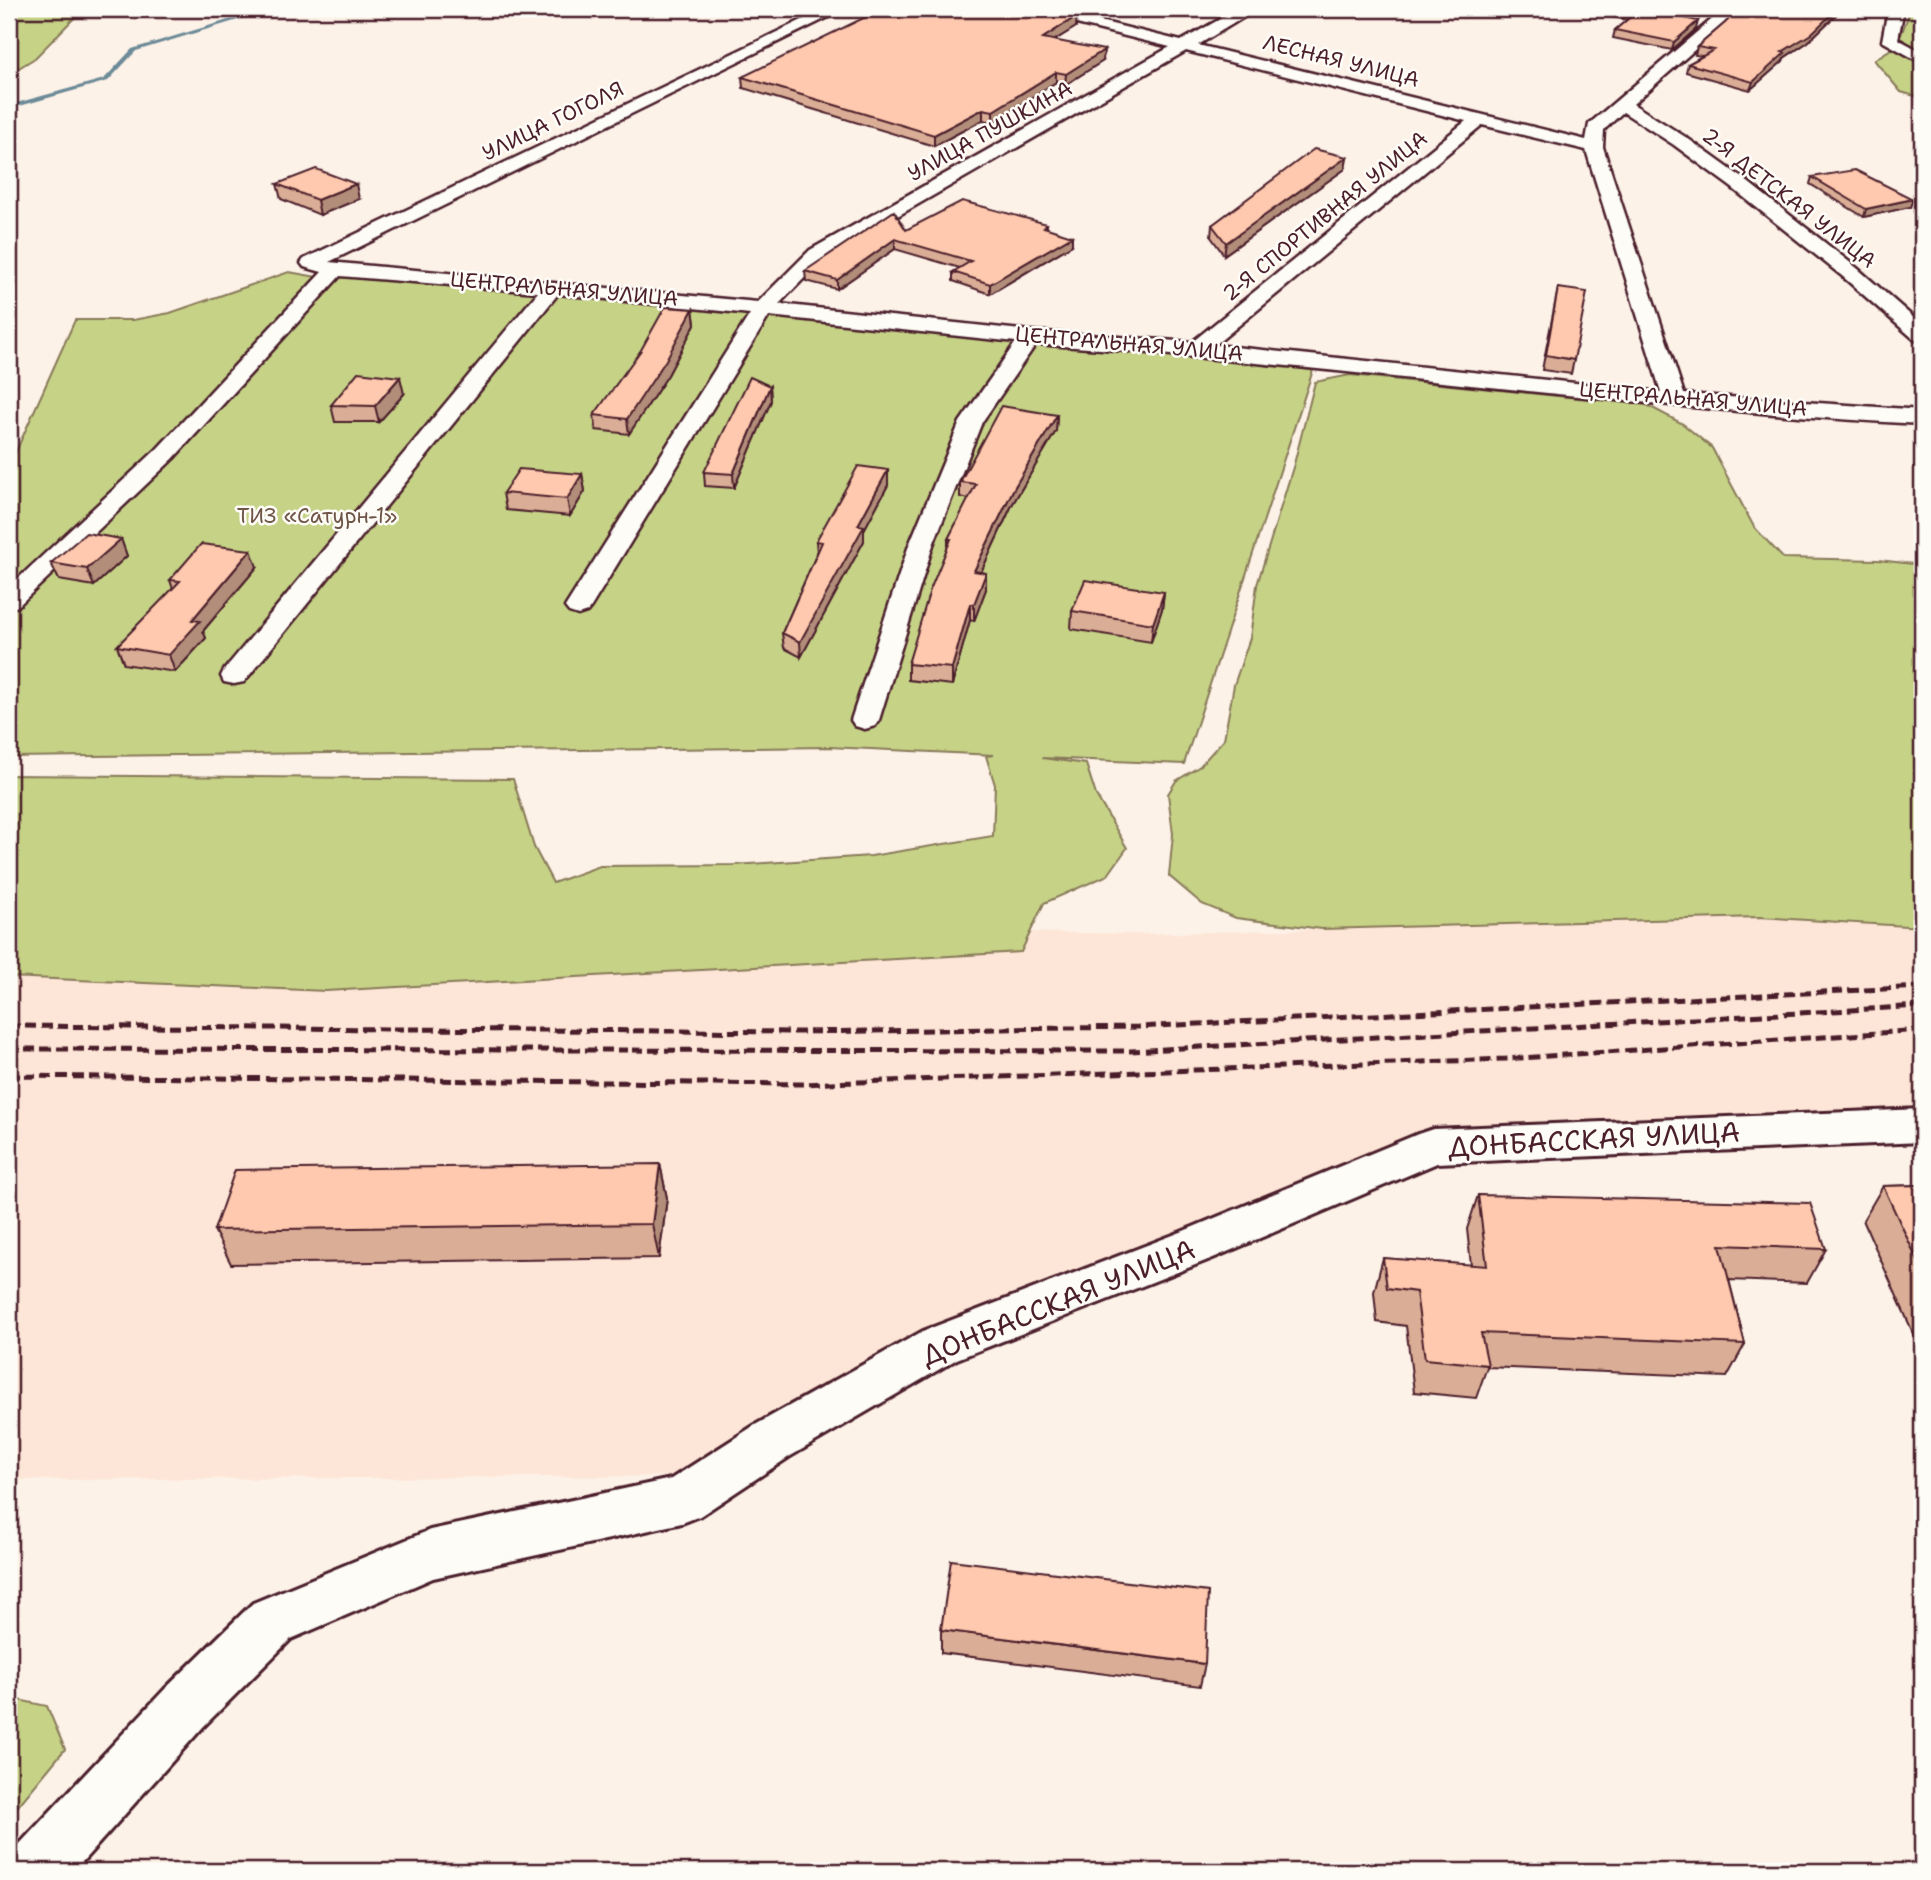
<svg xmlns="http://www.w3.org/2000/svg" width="1931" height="1880" font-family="'Shantell Sans',sans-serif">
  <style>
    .built { fill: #fde6d7 }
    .green { fill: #c6d387; stroke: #887959; stroke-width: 2 }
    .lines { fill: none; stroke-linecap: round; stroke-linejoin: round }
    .stream { fill: #6c8a97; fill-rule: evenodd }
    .street-casing { stroke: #4a1f2b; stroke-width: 5 }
    .secondary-casing { stroke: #4a1f2b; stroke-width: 6 }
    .street { fill: #fdfcf7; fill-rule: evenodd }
    .secondary { fill: #fdfcf7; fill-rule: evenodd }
    .rail { stroke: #4a1f2b; stroke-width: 5; stroke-dasharray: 11 5; stroke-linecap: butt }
    .wall { fill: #daad96; stroke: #4a1f2b; stroke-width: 2 }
    .shaded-wall { fill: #b28d7a; stroke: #4a1f2b; stroke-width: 2 }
    .building { fill: #fec9ae; stroke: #4a1f2b; stroke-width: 2 }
    .labels { text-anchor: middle; stroke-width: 5; stroke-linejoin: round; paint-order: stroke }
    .far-street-label { font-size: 21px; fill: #4a1f2b; stroke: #fdfcf7 }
    .far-park-label { font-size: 21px; fill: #6f5547; stroke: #fdfcf7 }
    .near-street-label { font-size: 28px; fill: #4a1f2b; stroke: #fdfcf7 }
  </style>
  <rect width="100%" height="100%" fill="#fdf2e8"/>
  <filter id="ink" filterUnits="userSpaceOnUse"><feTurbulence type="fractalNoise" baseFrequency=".0143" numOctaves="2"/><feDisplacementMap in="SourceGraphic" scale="14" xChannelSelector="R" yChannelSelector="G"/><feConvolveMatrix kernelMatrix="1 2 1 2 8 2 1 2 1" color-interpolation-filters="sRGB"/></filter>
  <g filter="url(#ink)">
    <path class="built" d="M9,902l394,19 735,13 642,-18 142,-7v210l-489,21 -734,336 -690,4z"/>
    <path class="green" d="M9,9h74l-48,49 -26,16z
      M1911,9h11v89l-21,-6 -27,-32 23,-15z
      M289,272l28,5h36l385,33 489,48 86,12 -129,394 -142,-6 44,6 10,31 31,53 -19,27 -64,28 -23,49 -695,39 -317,-14v-202l504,4 21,68 19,36 47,-17 135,-1 136,-9 122,-20 2,-51 -9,-29 8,-1 -165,-8 -820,10v-290l66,-147h58l37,-7z
      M1350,375l297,30 36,19 29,24 42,79 29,31 95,2 44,5v362l-163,-10 -437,12 -86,-11 -34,-14 -33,-28 4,-42 -5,-40 8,-13 24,-15 24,-27 10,-54 16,-47 7,-53 37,-121 21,-82z
      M9,1698l38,8 18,43 -56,68z"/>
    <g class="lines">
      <path class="stream" d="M281,9h11l-41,7 -115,35 -28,30 -99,28v-4l95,-26 28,-30 116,-35z"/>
      <defs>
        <path id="street" d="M825,9h20l-516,253 429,40 52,-52 360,-203 -142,-35 -3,-3h26l130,32 57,-32h19l-59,36 388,95 3,-16 135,-115h17l-108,95 54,34 57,41 113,89 65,57v17l-7,-2 -73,-64 -111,-89 -57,-42 -51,-33 -19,18 -1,17 81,247 238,16v14c-296,-16 -590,-59 -886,-80l-54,78 -49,123 -54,175 -4,6 -10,3 -10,-3 -4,-6 58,-175 51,-123 56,-80 -247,-26 -178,291 -4,5 -9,3 -9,-3 -4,-5 185,-293 -192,-20 -314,388 -10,2 -10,-2 -3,-6 3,-6 314,-378 -198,-16 -167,183 -155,147 -9,3v-22l148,-138 165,-177 -18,-5 -3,-4 3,-4zM1186,51l280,70 -274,221 -162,-11 -251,-27 45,-46zM1482,125l104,25 75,242 -446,-47z
          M1888,9h16l-6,30 24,13v11l-40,-22z"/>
        <path id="secondary" d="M1922,1109v33l-485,21 -224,95 -256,101 -168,98 -89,59 -18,7 -249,55 -142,61 -88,88 -129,144h-65l5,-21 151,-161 88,-86 177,-73 241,-51 84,-54 168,-94 258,-99 237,-98 15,-5z"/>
      </defs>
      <use href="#street" class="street-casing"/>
      <use href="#secondary" class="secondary-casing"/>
      <use href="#street" class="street"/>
      <use href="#secondary" class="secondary"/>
      <path class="rail" d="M9,1026l790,6 339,-5 784,-40
        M9,1049l1121,2 792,-45
        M9,1076l792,8 705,-25 416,-29"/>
    </g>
    <path class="wall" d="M1281,9h55l-14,8z
      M1573,9h69l54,20 -24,21 -59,-12 2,-8 12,-10z
      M1668,9h53l-12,8z
      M1739,9h103l-34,33 -24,16 -1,3 -33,29 -64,-18 2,-8 14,-8 -7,-1 2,-8 28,-24z
      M1076,27l-21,13 48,21 -38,24 -9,-3 -63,40 -10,-2 -49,26 -191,-58 -1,-11z
      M1347,157l-2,12 -121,86 -13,-18 1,-12z
      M1812,177l101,22 -3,8 -46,10 -54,-33z
      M277,184l82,15 -39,16 -39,-16z
      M1047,224v4l25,17 -82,49 -37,-13v-9l7,-4 -65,-19 -58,40 -31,-8 -1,-10 101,-41z
      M1558,288l16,72 -3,14 -29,-4z
      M693,309l2,15 -27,51 -39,59 -33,-4 -2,-15z
      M770,386l1,15 -37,87 -29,-2 -1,-14z
      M404,394l-25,28h-44l-4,-17z
      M1057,415l-1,16 -44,74 -31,67 5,1v16l-12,32 -4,-1 -18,65 -44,-5v-16l40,-119v-6l21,-40 -9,-2v-15z
      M582,474l3,17 -15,25 -64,-6 -3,-17z
      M888,485l-24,45v11l-63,116 -17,-9 -2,-15 35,-80 -1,-12z
      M121,539l6,17 -33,30 -35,-6 -8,-17z
      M257,567l-54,64 3,7 -31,34 -51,-8 -7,-18 56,-57 -3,-9z
      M1164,592l-2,17 -11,33 -80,-13 1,-18z
      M660,1164l7,34 -8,60 -428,6 -17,-34z
      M1922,1185v168l-59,-133 20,-34z
      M1478,1195l348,54 -19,34 -78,-3 16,64 -18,33 -240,-10 -11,31 -62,-6 -8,-66 -29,-4 -3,-30 9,-34 88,7 -4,-36z
      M941,1630l264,34 -5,22 -259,-33z"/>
    <path class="shaded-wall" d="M1323,9h13l-14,8z
      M1712,9h9l-12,8z
      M1837,9h5l-34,33 -24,16 -1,3 -33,29 3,-8 29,-30z
      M1077,16l-1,11 -34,21 1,-10z
      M1698,21l-2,8 -24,21 2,-8z
      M1104,50l-1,11 -38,24 1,-11z
      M1056,72v10l-63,40v-11z
      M983,109v11l-49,26v-11z
      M1347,157l-2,12 -121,86 2,-12z
      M356,184l3,15 -39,16 -3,-15z
      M1913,199l-3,8 -46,10 2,-8z
      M1072,236v9l-82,49v-10z
      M895,239v10l-58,40v-9z
      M693,309l2,15 -27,51 -39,59 -2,-15z
      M400,377l4,17 -25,28 -4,-16z
      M770,386l1,15 -37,87 -1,-14z
      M1057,415l-1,16 -44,74 -38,82v-16l39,-81z
      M888,470v15l-24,45v11l-63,116 -1,-15 58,-117z
      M582,474l3,17 -15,25 -3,-17z
      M121,539l6,17 -33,30 -7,-17z
      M251,550l6,17 -54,64 3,7 -31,34 -6,-17 23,-35z
      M986,573v16l-12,32v-17z
      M1164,592l-2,17 -11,33 2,-18z
      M970,604v16l-18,65v-17z
      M660,1164l7,34 -8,60 -7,-34z"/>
    <path class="building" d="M882,9h164l31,7 -34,22 61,12 -38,24 -10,-2 -63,39 -10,-2 -49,26 -192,-58z
      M1615,9h27l56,12 -24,21 -59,-12 20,-17z
      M1739,9h98l-26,25 -29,18 3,1 -32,29 -65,-18 26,-14 -17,-3 28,-24z
      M1314,149l33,8 -121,86 -14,-18z
      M316,169l40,15 -39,16 -40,-16z
      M1855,170l58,29 -47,10 -54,-32z
      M962,201l85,23 -3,3 28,9 -82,48 -37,-12 18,-11 -76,-22 -58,41 -32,-9 89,-60 12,19z
      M1558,288l29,4 -13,68 -28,-5z
      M665,307l28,2 -27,51 -39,59 -33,-4 47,-65z
      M358,372l42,5 -25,29 -44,-1z
      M750,377l20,9 -37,88 -29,-2z
      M1001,406l56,9 -44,75 -39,81 12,2 -12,31h-4l-18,64 -44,-4 22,-74 21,-51h-3l28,-55 -16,-2z
      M858,466l30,4 -30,55 6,1 -64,116 -18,-9 40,-91 -6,-1z
      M519,469l63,5 -15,25 -64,-6z
      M86,533l35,6 -34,30 -36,-6z
      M201,544l50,6 -59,70 8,1 -31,34 -52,-9 63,-65 -10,-1z
      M1085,580l79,12 -11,32 -81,-13z
      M660,1164l-8,60 -438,6 21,-60z
      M1922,1185v85l-39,-84z
      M1478,1195l332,8 16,46 -106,-4 25,99 -264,-11 7,32 -63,-6 -9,-67 -29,-4 -4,-30 104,8z
      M951,1560l257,32 -3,72 -264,-34z"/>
  </g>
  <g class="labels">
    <g class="far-street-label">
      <text transform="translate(1341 61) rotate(14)" y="7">ЛЕСНАЯ УЛИЦА</text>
      <text transform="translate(553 121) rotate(-26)" y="7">УЛИЦА ГОГОЛЯ</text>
      <text transform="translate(990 131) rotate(-29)" y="7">УЛИЦА ПУШКИНА</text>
      <text transform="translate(1789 198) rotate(38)" y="7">2-Я ДЕТСКАЯ УЛИЦА</text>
      <text transform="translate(1325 216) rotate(-39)" y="7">2-Я СПОРТИВНАЯ УЛИЦА</text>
      <text transform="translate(564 289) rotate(5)" y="7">ЦЕНТРАЛЬНАЯ УЛИЦА</text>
      <text transform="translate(1129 344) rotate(5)" y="7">ЦЕНТРАЛЬНАЯ УЛИЦА</text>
      <text transform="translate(1693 399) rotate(5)" y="7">ЦЕНТРАЛЬНАЯ УЛИЦА</text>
    </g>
    <g class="far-park-label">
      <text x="317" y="523">ТИЗ «Сатурн-1»</text>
    </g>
    <g class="near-street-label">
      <text transform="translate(1594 1139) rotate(-3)" y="10">ДОНБАССКАЯ УЛИЦА</text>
      <text transform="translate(1058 1302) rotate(-22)" y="10">ДОНБАССКАЯ УЛИЦА</text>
    </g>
  </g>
  <rect width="1931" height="1880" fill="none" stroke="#fdfcf7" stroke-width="35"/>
  <rect x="18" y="18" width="1896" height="1845" fill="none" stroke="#4a1f2b" stroke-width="2.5" filter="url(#ink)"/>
</svg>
